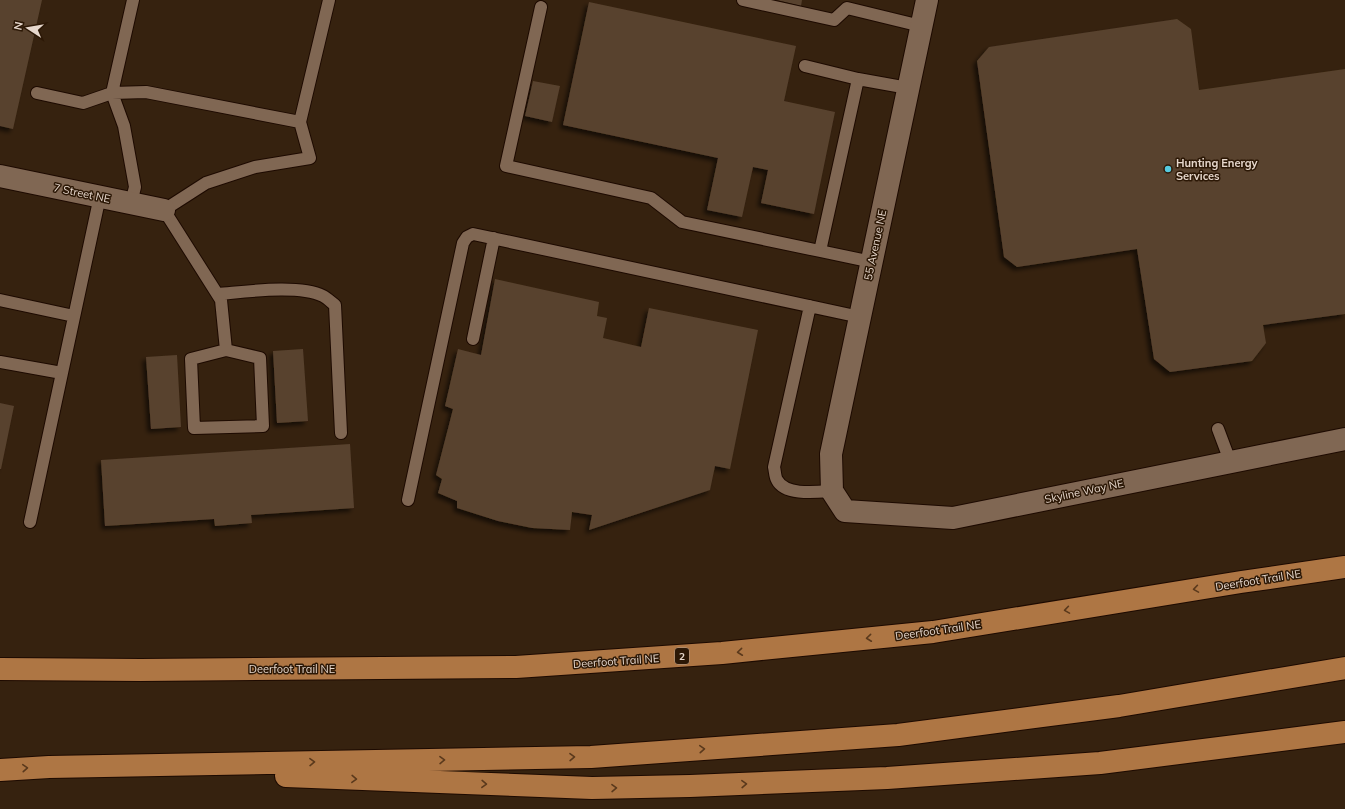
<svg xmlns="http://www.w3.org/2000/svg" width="1345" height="809" font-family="Mulish,sans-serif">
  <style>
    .building { fill: #58422e; filter: url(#shadow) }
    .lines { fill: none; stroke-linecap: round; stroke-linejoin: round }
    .lane-casing { stroke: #1d0a00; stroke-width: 14 }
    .street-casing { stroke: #1d0a00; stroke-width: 24 }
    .highway-casing { stroke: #1d0a00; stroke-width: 24 }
    .lane { stroke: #806753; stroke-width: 12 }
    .street { stroke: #806753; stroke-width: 22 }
    .highway { stroke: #ae7644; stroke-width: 22 }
    .oneway { stroke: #5a391c }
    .poi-dot { fill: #55cadf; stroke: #2c1806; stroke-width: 1.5 }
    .labels { text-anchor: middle; stroke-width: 3; stroke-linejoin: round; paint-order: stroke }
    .shield { fill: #2c1806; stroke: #af9e91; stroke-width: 1 }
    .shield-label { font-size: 10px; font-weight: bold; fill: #e7d8cd }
    .poi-label { font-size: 11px; font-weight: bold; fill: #e7d8cd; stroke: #2c1806; text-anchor: start }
    .street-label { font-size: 11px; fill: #e7d8cd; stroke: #2c1806 }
  </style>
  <defs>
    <filter id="shadow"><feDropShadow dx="-3.5" dy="3.5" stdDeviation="2" flood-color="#0009"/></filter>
  </defs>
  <rect width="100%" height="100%" fill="#36220f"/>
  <path class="building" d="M0,0h42l-29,129 -13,-3z
    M777,0h25l-1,6z
    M589,2l207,44 -12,55 51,11 -21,102 -53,-11 7,-33 -15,-3 -11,50 -35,-7 11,-52 -155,-33z
    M1177,19l14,10 8,61 146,-21v245l-82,11 3,18 -14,18 -82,11 -16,-13 -17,-110 -120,18 -13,-10 -27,-196 12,-14z
    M533,81l27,5 -8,36 -27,-6z
    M495,279l104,23 -2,14 10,2 -4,20 38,9 8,-39 109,22 -28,139 -15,-3 -5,24 -121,40 3,-15 -20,-3 -2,18 -38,-2 -34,-7 -41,-13v-7l-19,-8 4,-14 -6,-4 17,-66 -8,-3 13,-57 23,6z
    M303,349l5,72 -31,2 -4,-72z
    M177,355l4,72 -30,2 -5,-72z
    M0,403l14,3 -13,63h-1z
    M350,444l4,64 -103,7 1,8 -37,3 -1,-7 -109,7 -4,-66z"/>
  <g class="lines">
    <defs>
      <path id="lane" d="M743,0l91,20 13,-12 74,18
        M541,7l-35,159 145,32 31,24 138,29
        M805,66l53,13
        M37,93l46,10 29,-10 34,-1 154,30 29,-122
        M131,203l4,-16 -11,-61 -12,-33 21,-93
        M872,262l-52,-11 38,-172 50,9
        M218,294c26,-2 81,-10 105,2 4,2 8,6 12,9l6,128
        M0,300l74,16
        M810,306l-36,161c1,4 1,10 3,13 8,16 40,12 55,11
        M473,339l21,-101
        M226,350l34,8 3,68 -69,2 -3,-69 35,-9 -5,-50 -57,-90 42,-27 49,-16 55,-9 -10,-36
        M0,362l62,11 38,-177
        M1218,429l12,32
        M408,500l55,-257 4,-6 6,-3 387,83
        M30,522l32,-149"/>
      <path id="street" d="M927,0l-96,454 1,37 13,20 108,7 392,-79
        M0,176l164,34"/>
      <path id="highway" d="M0,669l141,1 375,-3 206,-14 211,-21 308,-50 104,-15
        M0,770l49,-3 542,-10 307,-22 221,-29 226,-38
        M286,776l306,12 98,-2 197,-8 213,-15 245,-31"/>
    </defs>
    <use href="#lane" class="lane-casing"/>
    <use href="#street" class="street-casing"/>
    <use href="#highway" class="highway-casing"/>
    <use href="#lane" class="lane"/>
    <use href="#street" class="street"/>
    <use href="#highway" class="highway"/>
  </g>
  <defs><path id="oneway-chevron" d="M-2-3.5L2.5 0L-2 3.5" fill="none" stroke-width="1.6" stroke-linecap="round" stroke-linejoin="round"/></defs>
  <g class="oneway">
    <use href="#oneway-chevron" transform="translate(1196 589) rotate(171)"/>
    <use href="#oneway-chevron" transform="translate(1067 610) rotate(171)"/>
    <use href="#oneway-chevron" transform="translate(869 638) rotate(174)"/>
    <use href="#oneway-chevron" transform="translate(740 652) rotate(174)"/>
    <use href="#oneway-chevron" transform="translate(702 749) rotate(-4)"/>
    <use href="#oneway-chevron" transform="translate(572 757) rotate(-1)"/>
    <use href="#oneway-chevron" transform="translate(442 760) rotate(-1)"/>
    <use href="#oneway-chevron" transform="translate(312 762) rotate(-1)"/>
    <use href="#oneway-chevron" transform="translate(25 768) rotate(-4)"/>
    <use href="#oneway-chevron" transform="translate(354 779) rotate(2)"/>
    <use href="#oneway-chevron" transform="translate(484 784) rotate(2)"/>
    <use href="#oneway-chevron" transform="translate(744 784) rotate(-2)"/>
    <use href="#oneway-chevron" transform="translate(614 788) rotate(-1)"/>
  </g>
  <circle class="poi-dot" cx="1168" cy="169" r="4"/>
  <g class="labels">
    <rect class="shield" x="675" y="648" width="14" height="16" rx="3"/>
    <g class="shield-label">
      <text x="682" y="660">2</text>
    </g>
    <g class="poi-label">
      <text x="1176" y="167">Hunting Energy<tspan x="1176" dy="13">Services</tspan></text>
    </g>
    <g class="street-label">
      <text transform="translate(82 193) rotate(12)" y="4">7 Street NE</text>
      <text transform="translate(875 245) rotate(-78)" y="4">55 Avenue NE</text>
      <text transform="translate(1084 491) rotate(-12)" y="4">Skyline Way NE</text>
      <text transform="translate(1258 580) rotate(-9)" y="4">Deerfoot Trail NE</text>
      <text transform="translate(938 630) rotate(-8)" y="4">Deerfoot Trail NE</text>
      <text transform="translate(616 661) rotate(-4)" y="4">Deerfoot Trail NE</text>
      <text x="292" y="673">Deerfoot Trail NE</text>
    </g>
  </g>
  <g transform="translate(28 28) rotate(282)" stroke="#2c1806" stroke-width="3" paint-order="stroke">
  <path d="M0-3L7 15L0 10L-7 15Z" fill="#e7d8cd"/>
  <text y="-6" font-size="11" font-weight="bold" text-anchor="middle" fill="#e7d8cd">N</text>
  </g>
</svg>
